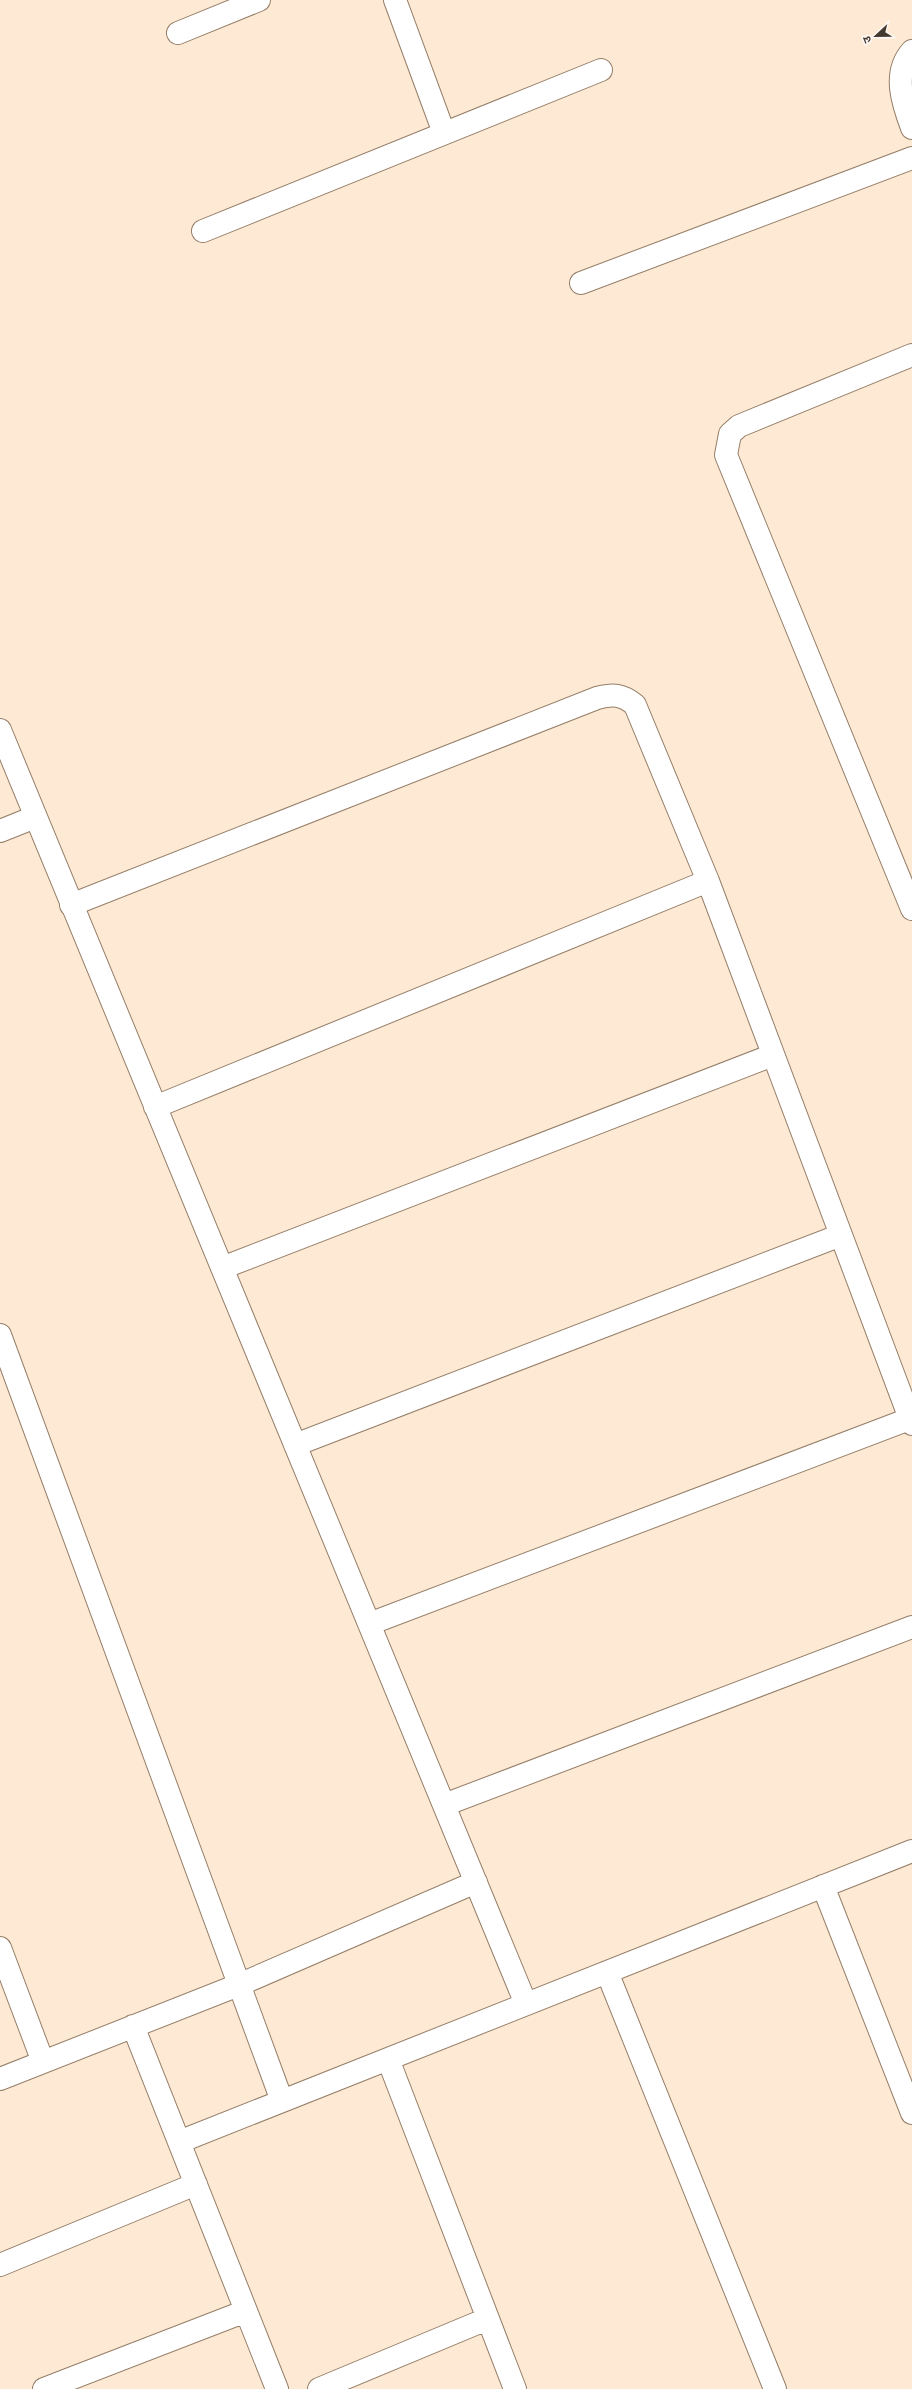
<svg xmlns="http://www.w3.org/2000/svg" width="912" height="2389" font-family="'IBM Plex Sans','Noto Sans Devanagari',sans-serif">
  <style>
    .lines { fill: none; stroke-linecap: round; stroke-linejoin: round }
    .minor-casing { stroke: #957e67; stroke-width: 24 }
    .minor { stroke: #fff; stroke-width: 22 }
  </style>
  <rect width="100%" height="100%" fill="#fee9d5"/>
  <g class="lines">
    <defs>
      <path id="minor" d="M395,0l49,133
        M178,33l81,-33
        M912,51c-20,22 -9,53 0,77
        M203,231l398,-161
        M581,283l331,-125
        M912,355l-173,71 -9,8 -4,21 186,454
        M0,730l526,1274
        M0,831l35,-14
        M71,905l526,-207c16,-4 25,-4 38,7l73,176 204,543
        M155,1107l553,-226
        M222,1268l551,-213
        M0,1335l282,766
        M295,1445l546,-210
        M369,1624l543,-206
        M444,1805l468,-178
        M823,1886l89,227
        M0,1948l43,114
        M607,1972l168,417
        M133,2026l144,363
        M388,2059l127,330
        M0,2079l241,-95 235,-102
        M179,2142l733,-291
        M0,2265l196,-81
        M44,2389l202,-78
        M319,2389l168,-70"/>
    </defs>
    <use href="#minor" class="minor-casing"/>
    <use href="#minor" class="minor"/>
  </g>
  <g transform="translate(876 36) rotate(248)" stroke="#fef9f4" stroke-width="3" paint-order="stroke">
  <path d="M0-3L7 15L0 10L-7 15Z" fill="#43392f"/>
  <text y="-6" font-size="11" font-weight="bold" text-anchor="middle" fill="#43392f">उ</text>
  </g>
</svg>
